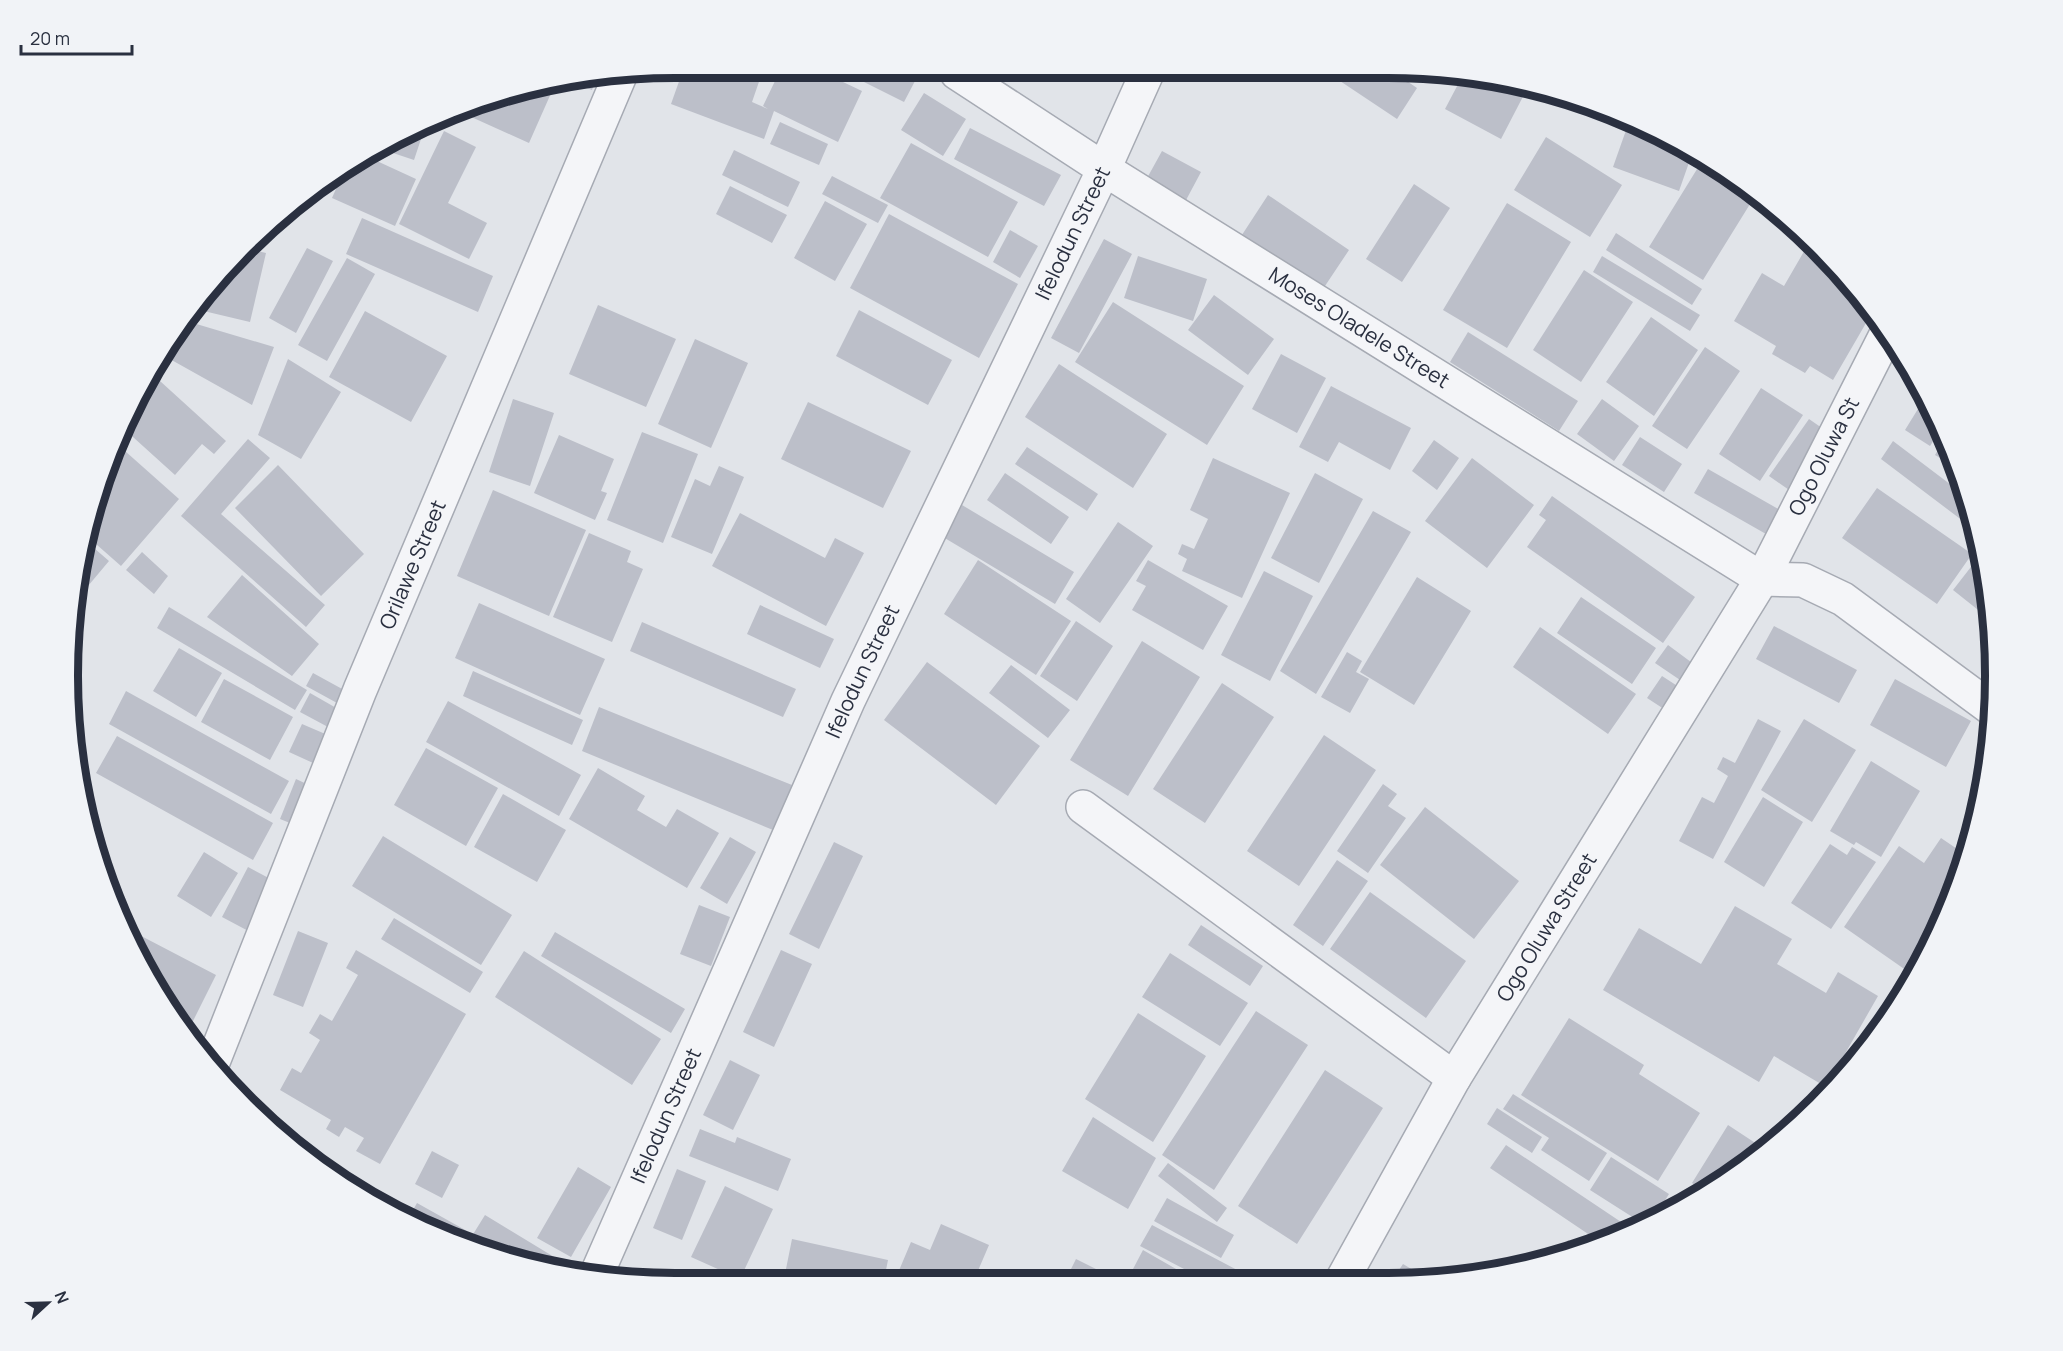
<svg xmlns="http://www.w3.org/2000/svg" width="2063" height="1351" font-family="Manrope,sans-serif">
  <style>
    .building { fill: #bcbfc9 }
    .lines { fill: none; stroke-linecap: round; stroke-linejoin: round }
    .minor-casing { stroke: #a6aab3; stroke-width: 36 }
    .tertiary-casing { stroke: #a6aab3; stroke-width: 36 }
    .minor { stroke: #f4f5f8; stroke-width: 33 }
    .tertiary { stroke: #f4f5f8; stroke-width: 33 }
    .labels { text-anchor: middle; stroke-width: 5; stroke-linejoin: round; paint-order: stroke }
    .street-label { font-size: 21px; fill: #2a3040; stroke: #f1f3f7 }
    .rim { fill: none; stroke: #2a3040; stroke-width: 8 }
  </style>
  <rect width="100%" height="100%" fill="#e1e4e9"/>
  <path class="building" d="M596,73h2l-6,17 -27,-10z
    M682,73h80l-10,29 16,7 -5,-3 12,-25 -10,-5 2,-3h57l38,18 -24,51 -64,-31 -10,28 -93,-35z
    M846,73h53l16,8 -11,21z
    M1328,73h67l22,15 -20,31z
    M1464,73l64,14 -27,52 -56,-30z
    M556,82l-27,61 -71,-32 22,-11z
    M924,93l42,26 -23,37 -42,-26z
    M1630,119l26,11 36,24 -13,37 -66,-24z
    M780,122l48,22 -9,21 -49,-21z
    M425,127l-11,33 -33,-11z
    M970,128l91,47 -17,31 -90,-47z
    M444,131l32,16 -28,56 39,20 -18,36 -70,-35z
    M1546,137l76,48 -32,52 -76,-47z
    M911,143l107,59 -30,55 -108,-59z
    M734,150l66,32 -12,25 -66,-32z
    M1162,151l39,21 -16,30 -39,-22z
    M366,156l50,23 -21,47 -63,-28 14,-32z
    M1702,161l53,35 -52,84 -54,-33z
    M832,176l56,29 -10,18 -56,-29z
    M1414,184l36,24 -48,74 -36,-23z
    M730,186l57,29 -15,28 -56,-29z
    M1268,195l81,55 -30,45 -81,-54z
    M825,201l42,23 -32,57 -41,-23z
    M1507,203l64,39 -64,106 -64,-38z
    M889,214l129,70 -39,74 -129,-70z
    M362,218l131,58 -15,36 -132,-58z
    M1010,230l28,16 -18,32 -27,-16z
    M1616,233l86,56 -10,16 -86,-55z
    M1104,239l28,15 -53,99 -28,-15z
    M1810,241l63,70 -40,69 -23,-14 -5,7 -33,-19 4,-8 -42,-25 28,-48 22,13z
    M244,248l22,5 -16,69 -59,-14z
    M307,248l26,13 -37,72 -27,-15z
    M1138,256l69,23 -14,42 -69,-23z
    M1602,256l98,59 -10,16 -97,-59z
    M347,258l28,16 -48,87 -29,-16z
    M1584,270l49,32 -52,80 -48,-32z
    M1214,295l60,44 -26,36 -60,-45z
    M1113,302l131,84 -37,59 -132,-83z
    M598,305l78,34 -30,68 -77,-33z
    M859,310l93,50 -24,45 -92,-49z
    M365,311l82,45 -36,66 -82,-45z
    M1651,317l47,33 -44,66 -48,-34z
    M183,320l91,27 -22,58 -84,-47 8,-27z
    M1468,332l110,69 -19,30 -109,-69z
    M695,339l53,24 -37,85 -53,-24z
    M1705,347l35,24 -53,78 -35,-23z
    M1281,354l45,24 -29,55 -45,-24z
    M288,359l53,33 -40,67 -43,-24z
    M1059,364l108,70 -34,54 -108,-71z
    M149,371l77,70 -12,13 -12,-10 -27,31 -52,-47z
    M1331,386l80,42 -21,42 -51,-28 -11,20 -29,-15z
    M1761,388l42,27 -43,66 -41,-27z
    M1926,396l15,33 -11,17 -25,-16z
    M513,399l41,14 -24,73 -41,-14z
    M1602,399l37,27 -25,35 -37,-27z
    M808,402l103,49 -28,57 -102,-49z
    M1809,419l23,16 -40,57 -23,-16z
    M642,432l56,22 -35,89 -56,-23z
    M559,435l55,24 -13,32 6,2 -12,27 -61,-27z
    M1640,437l42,27 -18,28 -42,-27z
    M1945,438l11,29 -21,-12z
    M248,439l22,19 -49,56 104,91 -19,22 -125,-111z
    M1434,440l25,18 -22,32 -25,-19z
    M1893,441l74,56 5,13 -9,11 -82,-62z
    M116,443l63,56 -58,67 -33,-29 12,-57z
    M1027,447l71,47 -11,17 -72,-47z
    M1213,458l77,35 -48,105 -60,-27 5,-12 -9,-5 4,-10 12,5 14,-30 -18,-9z
    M1472,458l62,47 -47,63 -62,-47z
    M278,465l86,89 -43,42 -86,-88z
    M719,466l25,11 -32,77 -41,-17 24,-58 15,7z
    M1708,469l72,41 -14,24 -72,-41z
    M1005,473l64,44 -18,27 -64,-44z
    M1315,473l48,26 -44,84 -48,-25z
    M1877,488l95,66 -35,50 -95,-66z
    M493,490l93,40 -37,86 -92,-40z
    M1552,496l143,101 -32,46 -136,-96 19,-27 -7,-5z
    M962,505l112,67 -19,32 -112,-67z
    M1373,511l38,21 -95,162 -36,-23z
    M740,513l85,45 10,-20 29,15 -38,73 -114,-60z
    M1118,522l35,24 -53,77 -34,-24z
    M589,533l42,18 -4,11 16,7 -31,73 -59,-25z
    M87,542l22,19 -26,31 -5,-4z
    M142,552l26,24 -14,18 -28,-24z
    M1981,554l8,49 3,18 -39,-31z
    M978,560l93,61 -35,54 -92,-61z
    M1148,560l80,46 -25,44 -71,-40 14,-24 -10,-5z
    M1264,571l49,25 -43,85 -49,-26z
    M242,575l77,69 -27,32 -85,-59z
    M1417,577l54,34 -57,94 -54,-33z
    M1581,597l75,51 -24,36 -75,-51z
    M479,603l126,56 -25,56 -125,-57z
    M760,605l74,34 -14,29 -73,-34z
    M169,607l138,83 -12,20 -138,-82z
    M1076,621l37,25 -36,55 -37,-25z
    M642,622l154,67 -13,28 -153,-66z
    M1774,626l83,44 -18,33 -83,-44z
    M1540,627l96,67 -28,40 -95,-67z
    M1142,641l58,36 -72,119 -58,-36z
    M1668,645l27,20 -12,17 -28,-19z
    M179,648l43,25 -26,44 -43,-26z
    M1347,652l15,9 -6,11 13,7 -19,34 -29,-16z
    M927,662l113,84 -44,59 -112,-85z
    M1011,665l59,45 -22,28 -59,-45z
    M473,671l110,49 -11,25 -109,-49z
    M313,673l31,17 -7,13 -31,-17z
    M1662,676l20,13 -15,22 -20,-13z
    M224,679l69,38 -23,43 -69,-38z
    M1895,679l76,42 -25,46 -76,-42z
    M1222,683l52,34 -69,106 -52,-34z
    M126,691l163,90 -18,33 -162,-90z
    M310,693l28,16 -10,18 -28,-15z
    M448,701l133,74 -22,41 -133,-74z
    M599,707l193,78 -19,45 -191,-79z
    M1758,719l23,12 -68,128 -34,-18 23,-44 12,6 14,-27 -11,-7 6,-12 12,6z
    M1804,719l52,31 -44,72 -51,-32z
    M302,724l35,15 -13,29 -35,-16z
    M1324,735l52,35 -77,116 -52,-35z
    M117,736l156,87 -20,37 -157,-87z
    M426,748l72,40 -32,58 -72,-41z
    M1871,761l49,30 -39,66 -25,-15 -2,3 -24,-14z
    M598,768l47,28 -8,14 29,17 11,-18 42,24 -32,55 -118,-69z
    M296,779l15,7 -16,39 -15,-6z
    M1383,784l14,10 -9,12 18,12 -38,55 -31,-22z
    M503,794l63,36 -29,52 -63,-35z
    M1763,797l40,25 -39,65 -40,-25z
    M1425,807l94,74 -45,58 -94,-74z
    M383,836l129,79 -31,50 -129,-79z
    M730,837l26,15 -29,52 -27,-16z
    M1941,838l22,15 -15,22 10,7 -28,63 -20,28 -66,-46 55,-81 25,17z
    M834,842l29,14 -44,93 -30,-15z
    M1830,844l17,11 5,-8 24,15 -45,67 -40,-26z
    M204,852l34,21 -27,44 -34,-21z
    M1337,860l31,21 -45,65 -30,-21z
    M248,867l32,17 -26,50 -32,-17z
    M1370,892l96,69 -40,57 -96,-69z
    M699,905l31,12 -19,49 -31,-12z
    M1735,906l57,33 -15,25 49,29 12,-21 40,24 -52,91 -52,-31 -15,26 -156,-92 36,-62 62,36z
    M394,918l89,54 -13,21 -89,-54z
    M1201,925l62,41 -13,20 -62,-41z
    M124,927l92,48 -28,56 -18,-18z
    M298,931l30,12 -25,64 -30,-12z
    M555,932l130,77 -14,24 -130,-77z
    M356,950l110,64 -86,150 -24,-13 8,-13 -19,-11 -6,10 -13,-8 5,-9 -51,-30 12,-22 9,5 19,-33 -11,-7 11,-19 12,7 26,-46 -12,-7z
    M781,950l31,14 -38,83 -31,-15z
    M524,951l137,88 -29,46 -137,-88z
    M1170,953l78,50 -28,43 -78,-49z
    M1256,1011l52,34 -94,145 -52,-35z
    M1138,1013l68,43 -53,86 -68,-43z
    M1569,1018l75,47 -5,9 61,39 -42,68 -137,-86z
    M730,1060l30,15 -27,55 -30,-15z
    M1325,1070l58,38 -86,136 -59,-38z
    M1513,1094l94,59 -18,28 -48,-31 8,-12 -46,-29z
    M1497,1108l45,29 -10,16 -45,-29z
    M1093,1117l63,41 -28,51 -66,-38z
    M1728,1125l38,25 -62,41 -12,-8z
    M700,1129l35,14 2,-6 54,22 -13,32 -89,-35z
    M1506,1145l127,85 -33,12 -110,-74z
    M432,1151l27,14 -17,33 -27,-14z
    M1611,1157l58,37 -18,29 -6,2 -55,-35z
    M1168,1163l59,45 -10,14 -59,-46z
    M578,1167l33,20 -40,70 -34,-19z
    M677,1169l29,12 -24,59 -29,-12z
    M725,1186l48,23 -33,70 -49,-22z
    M1167,1198l67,37 -13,23 -67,-37z
    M417,1203l50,28 -6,11 -18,-5 -35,-18z
    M485,1215l79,48 -3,6 -94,-25z
    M941,1224l48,21 -15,35h-79l16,-38 19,8z
    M1152,1225l106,56h-51l-67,-35z
    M792,1239l96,21 -4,20 -100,-1z
    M1568,1240l14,9 -25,9z
    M1143,1250l54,31h-42l-22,-12z
    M1076,1259l36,18 -2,4h-45z
    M1403,1264l20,12 -3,6h-29z"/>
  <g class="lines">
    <defs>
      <g id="minor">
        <path id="s1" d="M957,73l147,96 658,410"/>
        <path d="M1083,807l371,271"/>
        <path id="s2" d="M213,1062l147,-372 261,-617"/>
        <path id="s3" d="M1341,1282l113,-204 308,-499 125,-246"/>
      </g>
      <g id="tertiary">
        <path d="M1762,579l41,1 40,19 149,110"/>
        <path id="s4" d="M595,1278l253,-577 256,-532 43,-96"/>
      </g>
    </defs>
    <use href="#minor" class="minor-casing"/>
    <use href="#tertiary" class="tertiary-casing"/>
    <use href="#minor" class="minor"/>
    <use href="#tertiary" class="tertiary"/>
  </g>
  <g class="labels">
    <g class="street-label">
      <text dy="7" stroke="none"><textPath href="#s4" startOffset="1149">Ifelodun Street</textPath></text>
      <text dy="7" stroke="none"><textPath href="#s1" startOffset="476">Moses Oladele Street</textPath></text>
      <text dy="7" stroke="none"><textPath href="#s3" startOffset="957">Ogo Oluwa St</textPath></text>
      <text dy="7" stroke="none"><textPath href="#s2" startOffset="536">Orilawe Street</textPath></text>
      <text dy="7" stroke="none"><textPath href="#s4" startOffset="663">Ifelodun Street</textPath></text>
      <text dy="7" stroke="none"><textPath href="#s3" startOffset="410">Ogo Oluwa Street</textPath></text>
      <text dy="7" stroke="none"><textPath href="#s4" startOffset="177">Ifelodun Street</textPath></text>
    </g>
  </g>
  <path d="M0 0H2063V1351H0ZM675 78H1388A597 597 0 0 1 1985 675V676A597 597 0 0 1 1388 1273H675A597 597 0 0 1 78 676V675A597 597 0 0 1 675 78Z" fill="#f1f3f7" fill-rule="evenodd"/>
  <path class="rim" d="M675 78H1388A597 597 0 0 1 1985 675V676A597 597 0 0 1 1388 1273H675A597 597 0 0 1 78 676V675A597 597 0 0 1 675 78Z"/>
  <g transform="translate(48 1303) rotate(68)" stroke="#f1f3f7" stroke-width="4.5" paint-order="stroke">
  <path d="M0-4.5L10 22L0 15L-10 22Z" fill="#2a3040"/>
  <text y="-9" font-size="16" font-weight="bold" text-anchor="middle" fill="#2a3040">N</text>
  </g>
  <path d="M21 45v9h111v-9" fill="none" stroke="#2a3040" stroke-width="3"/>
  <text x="30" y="45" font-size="18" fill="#2a3040" stroke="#f1f3f7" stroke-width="4.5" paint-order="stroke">20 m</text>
</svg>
